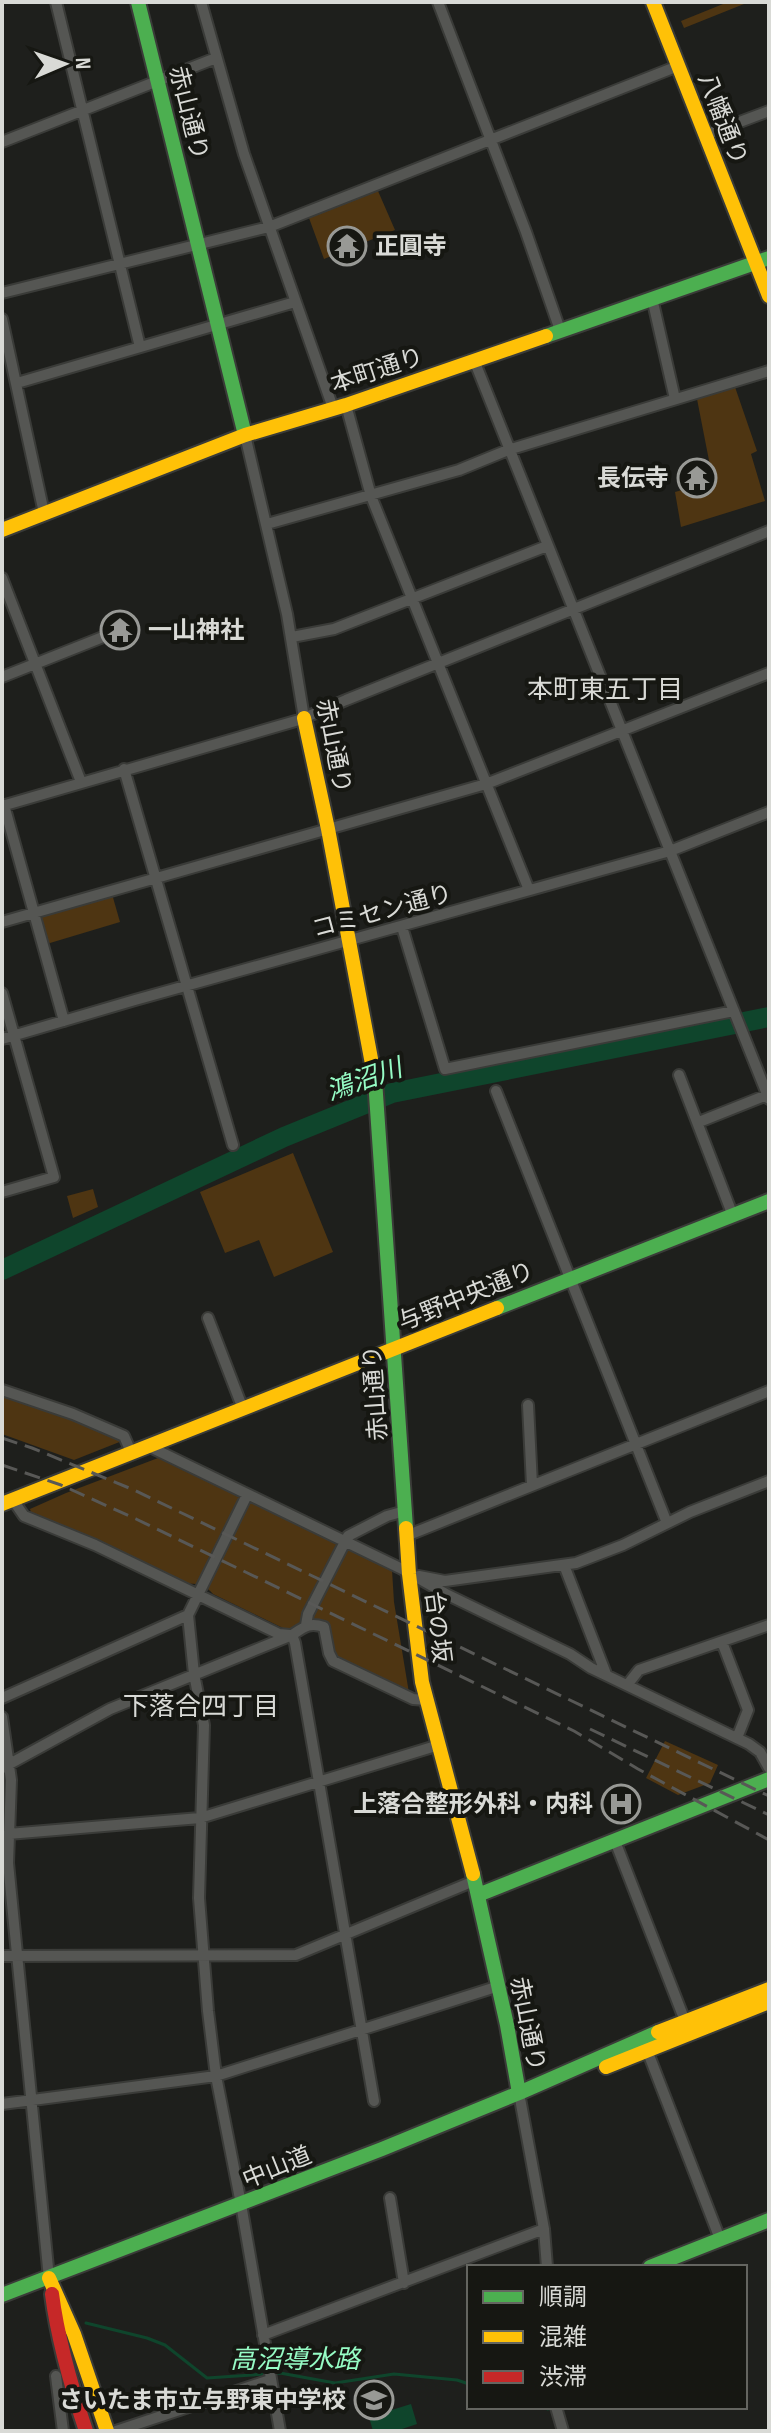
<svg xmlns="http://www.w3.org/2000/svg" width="771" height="2433" font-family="'Sofia Sans Condensed','Noto Sans JP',sans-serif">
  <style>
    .green { fill: #4e3512 }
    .water { fill: #0f452c }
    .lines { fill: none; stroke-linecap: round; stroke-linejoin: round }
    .stream { stroke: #0f452c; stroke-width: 3 }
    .river { stroke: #0f452c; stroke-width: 20 }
    .street-casing { stroke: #3a3b38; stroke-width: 14 }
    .fast-casing { stroke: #3a3b38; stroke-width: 18 }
    .slow-casing { stroke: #3a3b38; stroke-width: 18 }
    .jam-casing { stroke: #3a3b38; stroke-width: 18 }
    .street { stroke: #555653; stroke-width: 10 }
    .fast { stroke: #4caf50; stroke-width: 14 }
    .slow { stroke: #ffc107; stroke-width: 14 }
    .jam { stroke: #c62828; stroke-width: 14 }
    .rail { stroke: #585856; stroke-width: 3; stroke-dasharray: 16 8; stroke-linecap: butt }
    .labels { text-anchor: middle; stroke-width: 8; stroke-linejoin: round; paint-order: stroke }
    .street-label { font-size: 24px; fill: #d9dad6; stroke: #161712 }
    .poi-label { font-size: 24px; font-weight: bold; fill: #d9dad6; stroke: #161712; text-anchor: end }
    .neighbourhood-label { font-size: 26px; fill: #d9dad6; stroke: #161712 }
    .water-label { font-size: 26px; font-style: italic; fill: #96fcc5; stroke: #161712 }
  </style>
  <rect width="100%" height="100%" fill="#1e1f1c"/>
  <path class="green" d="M728,2h21l-65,26 -3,-7z
    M378,191l17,39 -71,29 -15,-41z
    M735,387l22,64 -6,3 14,47 -84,26 -6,-35 38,-11 -16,-82z
    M112,894l8,28 -70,21 -5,-2 -6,-23 2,-4z
    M293,1153l40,99 -59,25 -15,-37 -34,13 -25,-61z
    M93,1189l5,18 -25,11 -6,-22z
    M2,1393l104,38 16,10 -48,19 -72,-26z
    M158,1458l234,112 2,32 15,91 -68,-33 -8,-8 -6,-29 -20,-4 -9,8 -11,3 -74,-36c-7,-8 -13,-11 -24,-10l-74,-36 -84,-36 -1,-3 36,-16z
    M665,1741l53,24 -8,18 -32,12 -32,-17z"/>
  <path class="water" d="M411,2404l6,20 -21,7h-23l-4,-14z"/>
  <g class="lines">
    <path class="stream" d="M86,2323l61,15 18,7 42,33 73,-5 55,10 59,-9 63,6 12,4
      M543,2407l5,2"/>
    <path class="river" d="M2,1270l282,-133 108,-44 377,-76"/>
    <defs>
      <path id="street" d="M56,2l84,345
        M201,2l43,152 89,254
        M438,2l88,230 34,98
        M705,135l64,-24
        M2,142l214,-84
        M2,293l267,-66 409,-161
        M652,298l23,101
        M2,319l42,194
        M474,360l295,739
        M17,383l278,-81
        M346,405l25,91 158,394
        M245,435l42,179 17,104
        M267,524l192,-54 49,-20 261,-79
        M2,578l79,204
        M292,637l42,-8 213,-83
        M2,677l106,-42
        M124,769l109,376
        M4,805l60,216
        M2,806l297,-86 47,-20 423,-169
        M2,922l484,-138 283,-111
        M402,927l43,142 289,-58
        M2,993l52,184 -52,15
        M2,1039l133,-39 535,-149 99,-39
        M679,1075l54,141
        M496,1091l171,432
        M699,1122l68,-27
        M208,1318l35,91
        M2,1390l71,24 51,22 7,16
        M528,1405l4,80
        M148,1446l252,122 48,27 122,59 21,14 158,76 11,8 9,16
        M247,1495l-59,120 6,59 10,51 -5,173 9,113 8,65 25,128 39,227
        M13,1500l11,16 71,29 184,89 11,1
        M406,1536l363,-145
        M564,1565l42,109
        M419,1576l26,5 131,-18 47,-18 67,-33 79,-31
        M306,1625l2,-11 40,-78 39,-20 18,-5
        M292,1635l3,8 79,458
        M722,1642l26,68 -11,28
        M628,1684l11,-14 130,-45
        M2,1698l186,-83
        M2,1717l9,63 -3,83 41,415
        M2,1768l108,-59 182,-74c12,-8 17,-13 32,-8l5,26 4,8 80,38 14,1
        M8,1834l192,-16 239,-73
        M615,1841l70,180
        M2,1956l294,-1 178,-74
        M647,2050l73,189
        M519,2093l25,136 3,38
        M2,2104l214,-28 283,-90
        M390,2198l14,85
        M263,2335l281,-106
        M56,2376l7,55
        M556,2407l7,24
        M116,2431l154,-51"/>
      <path id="fast" d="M138,2l107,433
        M546,336l223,-78
        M375,1080l31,448
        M497,1308l272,-107
        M473,1874l34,151 12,68
        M478,1895l291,-116
        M650,2267l119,-47
        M2,2295l380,-146 137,-56 139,-61"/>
      <path id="slow" d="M653,2l116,294
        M2,530l243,-95 101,-30 200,-69
        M304,718l24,111 47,251
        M2,1504l495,-196
        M406,1528l3,46 13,108 51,192
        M658,2032l111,-43
        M606,2067l163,-65
        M49,2278l25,56 33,97"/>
      <path id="jam" d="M52,2294c6,47 19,92 34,137"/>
    </defs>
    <use href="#street" class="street-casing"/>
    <use href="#fast" class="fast-casing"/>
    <use href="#slow" class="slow-casing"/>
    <use href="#jam" class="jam-casing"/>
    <use href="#street" class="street"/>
    <use href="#fast" class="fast"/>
    <use href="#slow" class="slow"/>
    <use href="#jam" class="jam"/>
    <path class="rail" d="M2,1438l30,10 102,42 635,306
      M2,1465l59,20 75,34 438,212 64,38 131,71
      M590,1729l179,86"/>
  </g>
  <defs>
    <symbol id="temple-ring" viewBox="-11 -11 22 22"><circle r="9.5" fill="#161712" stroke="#989995" stroke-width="1.5"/><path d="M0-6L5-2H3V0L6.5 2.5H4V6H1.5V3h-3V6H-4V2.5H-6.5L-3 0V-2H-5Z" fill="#989995"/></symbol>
    <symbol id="hospital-ring" viewBox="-11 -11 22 22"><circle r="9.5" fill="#161712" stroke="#989995" stroke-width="1.5"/><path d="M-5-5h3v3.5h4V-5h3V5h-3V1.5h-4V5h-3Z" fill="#989995"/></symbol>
    <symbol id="school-ring" viewBox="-11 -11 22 22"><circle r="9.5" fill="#161712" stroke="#989995" stroke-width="1.5"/><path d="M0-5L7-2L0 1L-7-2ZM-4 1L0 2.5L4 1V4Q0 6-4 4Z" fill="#989995"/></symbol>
  </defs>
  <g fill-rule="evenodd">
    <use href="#temple-ring" x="325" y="224" width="44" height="44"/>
    <use href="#temple-ring" x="675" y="456" width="44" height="44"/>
    <use href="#temple-ring" x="98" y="608" width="44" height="44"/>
    <use href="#hospital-ring" x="599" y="1782" width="44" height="44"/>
    <use href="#school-ring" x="352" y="2378" width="44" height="44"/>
  </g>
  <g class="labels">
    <g class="street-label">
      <text transform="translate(189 113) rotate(76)" y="8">赤山通り</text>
      <text transform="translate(723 119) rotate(69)" y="8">八幡通り</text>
      <text transform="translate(377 370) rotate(-18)" y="8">本町通り</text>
      <text transform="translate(334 746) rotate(79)" y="8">赤山通り</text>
      <text transform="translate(382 911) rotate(-15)" y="8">コミセン通り</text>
      <text transform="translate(466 1296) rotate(-22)" y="8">与野中央通り</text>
      <text transform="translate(375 1393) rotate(-94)" y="8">赤山通り</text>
      <text transform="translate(438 1627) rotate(83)" y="8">台の坂</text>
      <text transform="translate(528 2024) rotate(79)" y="8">赤山通り</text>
      <text transform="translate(277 2167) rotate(-22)" y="8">中山道</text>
    </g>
    <g class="poi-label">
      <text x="375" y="254" text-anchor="start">正圓寺</text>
      <text x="669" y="486">長伝寺</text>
      <text x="148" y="638" text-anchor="start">一山神社</text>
      <text x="593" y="1812">上落合整形外科・内科</text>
      <text x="346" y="2408">さいたま市立与野東中学校</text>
    </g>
    <g class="neighbourhood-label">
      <text x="605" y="698">本町東五丁目</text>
      <text x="201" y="1715">下落合四丁目</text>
    </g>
    <g class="water-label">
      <text transform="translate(364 1079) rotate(-19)" y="9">鴻沼川</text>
      <text x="295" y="2368">高沼導水路</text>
    </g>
  </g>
  <rect width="771" height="2433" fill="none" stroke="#d9dad6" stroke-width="8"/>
  <rect x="467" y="2265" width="280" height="144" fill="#161712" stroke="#646560" stroke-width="2"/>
  <rect x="483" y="2291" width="40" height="12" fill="#4caf50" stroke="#646560" stroke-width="2"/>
  <text x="539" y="2305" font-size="24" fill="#d9dad6">順調</text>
  <rect x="483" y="2331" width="40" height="12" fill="#ffc107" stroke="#646560" stroke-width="2"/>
  <text x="539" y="2345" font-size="24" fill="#d9dad6">混雑</text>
  <rect x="483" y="2371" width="40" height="12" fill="#c62828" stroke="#646560" stroke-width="2"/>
  <text x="539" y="2385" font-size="24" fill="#d9dad6">渋滞</text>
  <g transform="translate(64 64) rotate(88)" stroke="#161712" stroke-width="6" paint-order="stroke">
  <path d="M0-6L14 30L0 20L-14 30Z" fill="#d9dad6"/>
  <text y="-12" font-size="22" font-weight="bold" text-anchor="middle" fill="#d9dad6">N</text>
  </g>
</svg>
